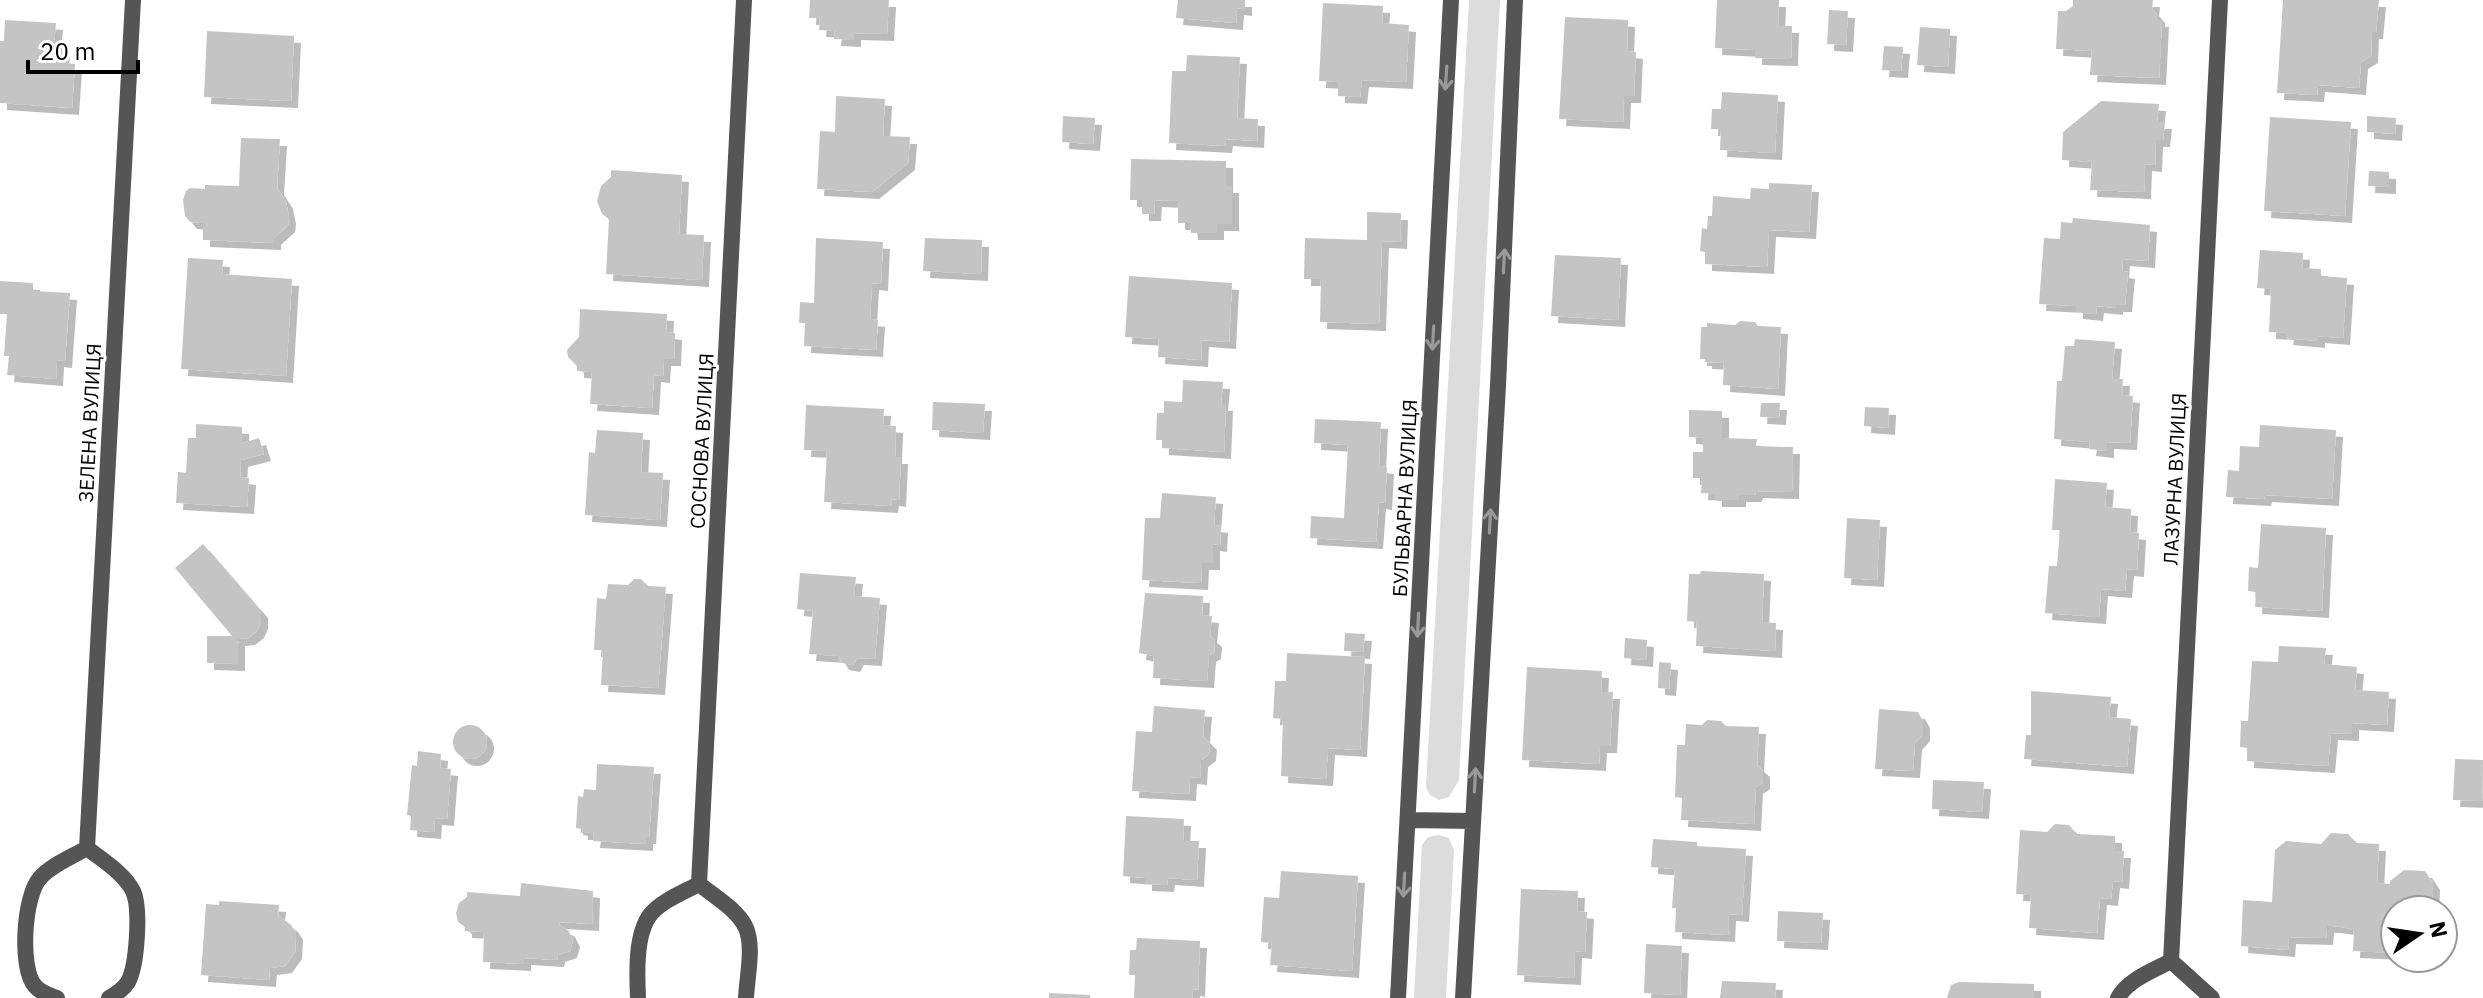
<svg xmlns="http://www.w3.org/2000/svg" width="2483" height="998" font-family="'IBM Plex Sans',sans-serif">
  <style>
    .green { fill: #dcdcdc }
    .building { fill: #c4c4c4; filter: url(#shadow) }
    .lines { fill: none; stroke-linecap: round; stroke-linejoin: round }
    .minor { stroke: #555; stroke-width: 16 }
    .tertiary { stroke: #555; stroke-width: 16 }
    .oneway { stroke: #999 }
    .labels { text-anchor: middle; stroke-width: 6; stroke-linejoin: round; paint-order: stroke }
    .street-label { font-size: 20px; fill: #000; stroke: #fff }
  </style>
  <defs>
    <filter id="shadow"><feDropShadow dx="7" dy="7" stdDeviation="0" flood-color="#0004"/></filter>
  </defs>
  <rect width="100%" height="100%" fill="#fff"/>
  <path class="green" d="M1469,0h31l-41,780 -10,17 -10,3 -9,-5 -4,-8z
    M1439,835l10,3 5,12 -8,148h-32l8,-153 6,-8z"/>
  <path class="building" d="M810,0h79l-2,34 -33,-1v7l-20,-1 1,-8 -16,-1 1,-12h-11z
    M1178,0h67v9l-8,-1 -1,15 -60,-5z
    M1717,0h62l-1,26h14l-1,33 -36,-1v-8l-40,-2z
    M2073,0h80l-1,9 6,7v4h4l-3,58 -69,-3 2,-24 -36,-2 2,-38h8l7,-5z
    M2283,0h96l-3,32h-4l-1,24 -10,6 -2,26 -41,-3 -1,10 -40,-2z
    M1323,3l60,3 -1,17 27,2 -3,57 -44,-2 -2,17 -22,-1v-14l-19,-1z
    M1829,10l19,1 -2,34 -19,-1z
    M1565,17l63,3 -1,31 9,1 -2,44h-10l-1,26 -64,-3z
    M5,20l51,3 -2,21 9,1 -1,18 13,1 -3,44 -72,-5v-62h4z
    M1920,27l30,2 -2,38 -31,-2z
    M207,31l87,5 -3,65 -87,-4z
    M1884,46l19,1 -2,24 -19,-1z
    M1187,55l53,2 -3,61 21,1 -1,22 -31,-2 -1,7 -56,-3 3,-72h14z
    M1722,92l56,3 -3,58 -55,-3 1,-21h-10l1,-20h9z
    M836,96l49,3 -2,37 27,1 -2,26 -36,29 -55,-3 3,-58 15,1z
    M2101,101l58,3 -2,18h8l-2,18h-7l-1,25 -10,-1 -1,28 -54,-2 2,-28 -30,-2 1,-28z
    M1063,116l32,2 -2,26 -31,-2z
    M2367,116l29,2 -1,16 -28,-2z
    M2270,117l81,5 -6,94 -81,-5z
    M241,138l39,1 -3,49 9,14 3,15 -1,8 -14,13v5l-71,-3v-17l-13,-1 -5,-6 -2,-16 3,-9 4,-3 15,1v-4l34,1z
    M1131,159l95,2v25h6v38h-15v9h-26l-1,-10h-12v-22l-23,-1 -1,14h-12v-14h-12z
    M611,170l71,5 -3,59 25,1 -2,45 -96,-6 3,-55 -7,-5 -5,-13 4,-15 10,-9z
    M2369,171l20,1v15l-21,-1z
    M1769,183l43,2 -3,47 -40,-2 -2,37 -62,-3v-12l-5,-1 2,-23 5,1 1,-13h4l1,-20 37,3 1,-11 18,1z
    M1367,212l34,1 -1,29 -18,-1 -3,83 -59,-2 1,-43h-17l1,-41 62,2z
    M2073,218l77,7 -2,36 -25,-2 -1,12 6,1 -3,33h-9v3l-19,-2 -1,8 -20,-2v-6l-37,-2 5,-66 16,1 1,-17 11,1z
    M816,238l67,4 -2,42 -9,-1 -2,36 8,1 -2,30 -72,-4 1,-23h-6l1,-21 14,1z
    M925,238l57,2 -1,34 -58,-3z
    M2260,250l43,3 -1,15 19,1v7l26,2 -4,60 -25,-2v5l-32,-3 1,-5 -18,-1 2,-43 -14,-1z
    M1555,255l66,3 -3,62 -67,-4z
    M188,258l35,2 -1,14 70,5 -6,97 -105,-7z
    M1129,276l103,7 -3,59 -27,-2 -1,20 -43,-3 1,-18 -34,-2z
    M0,281l33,2v8l37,2 -5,68 -8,-1 -1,19 -49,-4 2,-19h-5l3,-42h-7z
    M580,309l87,5 -1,18 9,1 -1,26h-10l-1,17 -9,-1 -2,33 -62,-4 2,-32 -15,-1v-5l-9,-9 -1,-7 12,-13z
    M1740,321l15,1 3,4 23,1 -3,62 -55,-4 1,-22 -19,-1v-3h-5l1,-32h6v-4l28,2z
    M2075,339l40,3 -3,37h11l-1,16 11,1 -3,47 -23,-1v9l-18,-2 1,-7 -36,-3 3,-58h5l3,-35h9z
    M1183,380l40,2 -2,22h5l-2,48 -62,-4v-8h-6l1,-27h7v-12l18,1z
    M933,402l52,2 -2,29 -51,-3z
    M1761,403h19l-1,15 -19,-1z
    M806,405l78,4 -1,16 13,1 -1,31h6l-2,43 -7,-1 -1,7 -67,-4 3,-51 -23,-1z
    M1865,407l24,1 -1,20 -24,-2z
    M1689,410l33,1v27l35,1 -1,7 37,1 -1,45 -36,-1 -1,4h-16v5h-24v-6l-14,-1 1,-15h-9v-26h10v-14l-14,-1z
    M1315,419l66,3 -2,44 8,1 -2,36 -6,-1 -3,40 -66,-4 1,-22 33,2 4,-73 -34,-2z
    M196,424l46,3v16l17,-5 5,16 -23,6 -1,17 9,1 -2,29 -71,-4 2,-31 8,1 2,-35h8z
    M2260,425l76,5 -4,69 -67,-4 -1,4 -38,-2 2,-27 11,1 1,-25 19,1z
    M597,430l46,3 -2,39 22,1 -3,47 -75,-5 4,-63 6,1z
    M2055,479l52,4 -2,24 26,2 -1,23 9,1 -2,37 -10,-1 -2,22 -24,-2 -2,28 -54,-4 4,-47h8l3,-36h-8z
    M1162,493l54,4 -2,28 7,1 -1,19 -7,-1v19h-11l-1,20 -59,-3 3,-62h15z
    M1847,518l33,2 -3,60 -33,-2z
    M2261,524l65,4 -4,83 -67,-4 1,-15 -8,-1 1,-24 9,1z
    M203,544l58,67v11l-4,9 -9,7 -10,1v25l-31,-1v-27h25l-57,-68z
    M1701,571l63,3 -2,48 14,1 -1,28 -79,-5 1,-24 -10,-1 2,-47h11z
    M800,573l56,4 -2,19 26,2 -5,61 -18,-1 -4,7 -11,-2 -4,-7 -29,-2 4,-43 -16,-2z
    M634,579h7l7,7 18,1 -8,101 -57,-3 2,-35h-9l3,-52 9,1 2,-15 20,1z
    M1145,593l58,3 -1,19 10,1 -2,20 5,4 -1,12 -5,3 -2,26 -54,-3 1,-22 -15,-3z
    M1345,633l20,1 -2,18 -19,-1z
    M1625,638l22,2 -1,20 -22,-2z
    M2279,646l47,2 -2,16 33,3 -2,23 34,2 -2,33 -35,-2v11l-21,-1 -3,33 -81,-5v-13l-7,-1 1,-26h7l4,-60 26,1z
    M1287,653l78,4 -5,93 -32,-2 -2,31 -45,-3 2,-57 -10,-1 2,-37h11z
    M1659,662l12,1 -2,26 -11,-1z
    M1527,667l75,4 -1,21h12l-3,54h-10l-1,18 -77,-4z
    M2031,691l80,6 -2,20 22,2 -4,48 -103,-8 2,-24h5z
    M1154,706l51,4 -2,26 7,7 -1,11 -8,6 -1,18 -10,-1 -1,17 -57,-3 4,-60 16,1z
    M1879,709l39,3 5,9v13l-8,9 -2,28 -38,-2z
    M1707,720l14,1 5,5 33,1 -2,38 6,5v12l-7,5 -2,37 -73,-4 1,-22 -7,-1 2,-52h8l1,-21 16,1z
    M453 742a17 17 0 1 1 34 0a17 17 0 1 1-34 0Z
    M418,751l23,3 -1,14 11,1 -4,50 -12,-1 -1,14 -24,-2 1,-14 -4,-1 5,-50 5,1z
    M2455,759l28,1 -1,41 -29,-1z
    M597,764l57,3 -5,70h-3v7l-53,-3 1,-8h-13v-4l-5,-1 2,-32 5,1 1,-8 12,1z
    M1933,780l51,2 -2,30 -50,-3z
    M1126,816l58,3 -1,22h16l-2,39 -29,-2 -1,7 -22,-1v-6l-22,-2z
    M2055,824l14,1 8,9 38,2v15h9l-2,31 -9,-1 -2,18 -11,-1 -3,35 -68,-5 2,-33 -15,-1 4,-64 27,2z
    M2331,833l17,1 9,9 22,1 -2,39 13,1v-3l14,-11 21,1 8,12 -1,27h-37v43l-42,-2 1,-22 -20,-3h-7l-1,12 -37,-1 -1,13 -47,-4 2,-46 29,2 3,-52 11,-9 35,3z
    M1653,839l44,3v4l49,3 -4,66 -13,-1 -1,21 -53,-3 1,-24h-4l3,-39 -24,-2z
    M1281,871l77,5 -6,95 -82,-6 2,-22 -11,-1 3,-45 15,1z
    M521,883l72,8 -1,33 -32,-2 -1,3 9,5 5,10 -3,11 -12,4 -1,5 -33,-2v6l-41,-2 1,-30 -19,-1v-4l-7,-5 -2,-9 3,-10 8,-6v-5l53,4z
    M1521,889l57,2 -1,20 10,1 -2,40 -10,-1 -1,27 -57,-3z
    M219,901l60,4 -1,10 13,10 5,8 -1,19 -10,14 -15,2 -1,12 -68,-5 5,-71 13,1z
    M1778,911l45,2 -2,30 -44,-2z
    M1137,938l63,3 -2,49 -5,-1 -1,9h-58l1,-23h-6l1,-25h6z
    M1646,944l36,2 -2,49 -36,-2z
    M1722,981l54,2 -1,15h-55z
    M1959,982l75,2v14h-87l4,-13z
    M1049,993l41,2v3h-41z"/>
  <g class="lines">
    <path class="minor" d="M87,848l46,-848
      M87,848c15,12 37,25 46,43 8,17 4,75 -5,91 -5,8 -12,12 -19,16
      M699,884l45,-884
      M699,884c15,12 39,26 47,44 8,19 1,49 0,70
      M2171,961l49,-961
      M2171,961l41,37
      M57,998c-8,-3 -16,-5 -22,-12 -16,-18 -11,-91 5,-108 11,-13 32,-21 47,-30
      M638,998c-1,-23 -3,-63 12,-83 11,-14 34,-23 49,-31
      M2118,998c9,-18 36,-28 53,-37"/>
    <path class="tertiary" d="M1408,820l65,1
      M1398,998l53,-998
      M1463,998l35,-612 17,-386"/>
  </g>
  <defs><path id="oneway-shaft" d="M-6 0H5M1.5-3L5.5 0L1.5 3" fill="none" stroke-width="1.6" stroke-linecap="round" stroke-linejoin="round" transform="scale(2)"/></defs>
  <g class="oneway">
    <use href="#oneway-shaft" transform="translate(1446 78) rotate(94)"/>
    <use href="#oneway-shaft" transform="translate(1504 261) rotate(-87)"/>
    <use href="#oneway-shaft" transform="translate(1433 338) rotate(93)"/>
    <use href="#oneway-shaft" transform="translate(1490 521) rotate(-87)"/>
    <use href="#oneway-shaft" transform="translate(1418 625) rotate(93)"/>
    <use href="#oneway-shaft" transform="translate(1475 780) rotate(-87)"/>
    <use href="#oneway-shaft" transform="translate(1404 885) rotate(93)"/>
  </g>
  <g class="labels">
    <g class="street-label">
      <text transform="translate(90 423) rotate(-87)" y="7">ЗЕЛЕНА ВУЛИЦЯ</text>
      <text transform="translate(702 441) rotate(-87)" y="7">СОСНОВА ВУЛИЦЯ</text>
      <text transform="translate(2175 479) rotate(-87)" y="7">ЛАЗУРНА ВУЛИЦЯ</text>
      <text transform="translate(1405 498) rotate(-87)" y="7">БУЛЬВАРНА ВУЛИЦЯ</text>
    </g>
  </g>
  <g transform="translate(2419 934) rotate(77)"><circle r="38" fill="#ffffff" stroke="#999999" stroke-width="2"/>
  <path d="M0-6L14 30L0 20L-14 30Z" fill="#000000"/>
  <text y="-12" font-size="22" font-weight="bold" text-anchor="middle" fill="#000000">N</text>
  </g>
  <path d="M28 60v12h110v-12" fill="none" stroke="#000000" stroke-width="4"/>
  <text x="40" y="60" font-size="24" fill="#000000" stroke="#ffffff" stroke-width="6" paint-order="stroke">20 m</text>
</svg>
